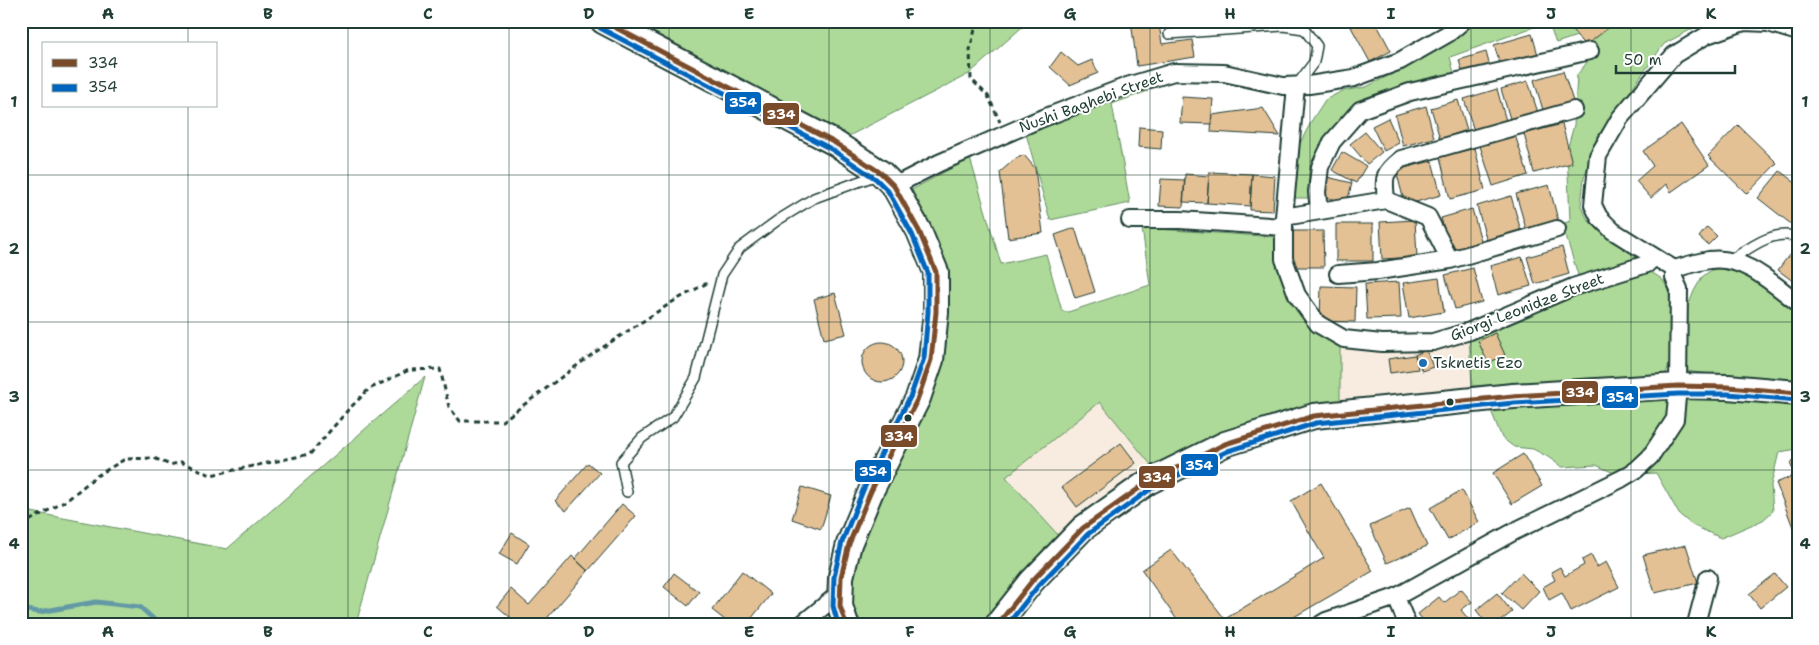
<svg xmlns="http://www.w3.org/2000/svg" width="1819" height="645" font-family="'Shantell Sans',sans-serif">
  <style>
    .built { fill: #f7ecdf }
    .green { fill: #adda98; stroke: #668c66 }
    .lines { fill: none; stroke-linecap: round; stroke-linejoin: round }
    .stream { stroke: #6399a6; stroke-width: 5 }
    .building { fill: #e4c095; stroke: #1f3d34 }
    .service-casing { stroke: #1f3d34; stroke-width: 12 }
    .minor-casing { stroke: #1f3d34; stroke-width: 20 }
    .secondary-casing { stroke: #1f3d34; stroke-width: 28 }
    .path { stroke: #1f3d34; stroke-width: 3; stroke-dasharray: 5 4; stroke-linecap: butt }
    .service { stroke: #fff; stroke-width: 9 }
    .minor { stroke: #fff; stroke-width: 16 }
    .secondary { stroke: #fff; stroke-width: 24 }
    .bus-1-casing { stroke: #fff; stroke-width: 9 }
    .bus-2-casing { stroke: #fff; stroke-width: 9 }
    .bus-1 { stroke: #7a4b2a; stroke-width: 5 }
    .bus-2 { stroke: #0065bd; stroke-width: 5 }
    .grid { fill: none; stroke: #1f3d34; stroke-width: 1; stroke-opacity: 0.55 }
    .poi-dot { fill: #1f6fb2; stroke: #fff; stroke-width: 2 }
    .bus-dot { fill: #1f3d34; stroke: #fff; stroke-width: 2 }
    .labels { text-anchor: middle; stroke-width: 4; stroke-linejoin: round; paint-order: stroke }
    .street-label { font-size: 15px; fill: #1f3d34; stroke: #fff }
    .poi-label { font-size: 15px; fill: #1f3d34; stroke: #fff; text-anchor: start }
    .line-badge { stroke: #fff; stroke-width: 2 }
    .badge-label { font-size: 14px; text-anchor: middle; font-weight: bold; fill: #fff }
    .neatline { fill: none; stroke: #1f3d34; stroke-width: 2 }
    .grid-label { font-size: 16px; text-anchor: middle; font-weight: bold; fill: #1f3d34 }
  </style>
  <rect width="100%" height="100%" fill="#fff"/>
  <filter id="ink" filterUnits="userSpaceOnUse"><feTurbulence type="fractalNoise" baseFrequency=".02" numOctaves="2"/><feDisplacementMap in="SourceGraphic" scale="10" xChannelSelector="R" yChannelSelector="G"/><feConvolveMatrix kernelMatrix="1 2 1 2 8 2 1 2 1" color-interpolation-filters="sRGB"/></filter>
  <g filter="url(#ink)">
    <path class="built" d="M1469,338l3,48 -132,15v-57l92,6z
      M1100,401l52,65 -71,45 -23,24 -52,-58z"/>
    <path class="green" d="M603,21h426l-60,53 -126,65z
      M1472,21h235l-43,23 -67,93 -13,41 -3,28 7,14 11,11 41,26 -61,21 -17,-54 8,-3 -3,-71 7,-25 3,-50 11,-14 -5,-27 -27,9 -8,-21 -98,35 5,20 -99,31 -46,90h-20l8,-51 14,-27 13,-20 17,-9 24,-4 34,-17z
      M1148,91l-36,13 18,99 -80,17 -25,-90 105,-38z
      M970,158l31,106 45,-10 16,57 6,1 82,-27 -8,-57 134,9v27l17,36 47,44v57l-90,22 -54,22 -44,21 -52,-64 -94,75 52,58 -44,47 -29,42h-122l-9,-13 -3,-32 9,-42 73,-146 14,-57 -1,-44 -40,-97z
      M1726,268l25,11 47,35v67h-34l-78,-10v-60l8,-20 8,-14 9,-7z
      M1638,272h13l11,7 7,11 3,63 -6,21 -194,12 -3,-48 79,-36z
      M425,377l-69,247h-335v-114l206,39z
      M1700,397l98,9v43l-19,3 -8,33 2,26 -10,9 -42,18 -29,-13 -13,-11 -23,-41 -19,1 -16,-4 -7,3 -18,-8 -34,2 -14,-10 -15,-8 -19,-2 -12,-9 -12,-30z"/>
    <g class="lines">
      <path class="stream" d="M21,609l18,3 57,-10 44,5 19,17"/>
    </g>
    <path class="building" d="M1131,21h49l-21,3 3,20 30,-4 3,17 -58,9z
      M1235,21h27l-26,5z
      M1360,21h15l16,30 -21,11 -19,-35z
      M1569,21h47v1l-31,24 -18,-23z
      M1532,34l8,28 -37,11 -9,-28z
      M1061,52l17,14 14,-6 6,13 -28,12 -20,-18z
      M1486,52l7,26 -27,8 -7,-26z
      M1563,71l10,30 -30,9 -9,-30z
      M1528,81l10,32 -27,9 -10,-33z
      M1497,89l9,32 -32,10 -10,-32z
      M1182,97l31,2 -2,25 -31,-1z
      M1458,100l9,30 -27,9 -9,-31z
      M1426,106l8,32 -31,8 -8,-31z
      M1263,108l17,28 -69,-4 1,-17z
      M1388,118l11,25 -15,8 -12,-25z
      M1562,124l10,39 -38,10 -10,-39z
      M1681,124l28,41 -38,27 -5,-8 -15,14 -15,-17 17,-15 -10,-15z
      M1738,125l39,38 -30,31 -39,-38z
      M1139,127l23,2 -1,20 -23,-2z
      M1365,132l17,20 -15,12 -17,-20z
      M1515,135l13,40 -35,11 -13,-40z
      M1475,148l10,42 -35,9 -10,-42z
      M1342,152l24,14 -10,17 -24,-13z
      M1024,155l11,13 8,65 -35,5 -8,-66 15,-13z
      M1432,161l9,34 -36,10 -9,-35z
      M1780,171l18,14v42l-2,1 -38,-30z
      M1209,172l43,2 -2,32 -43,-3z
      M1185,174l24,2 -2,27 -24,-1z
      M1252,174l23,2 -2,35 -23,-1z
      M1327,177l25,6 -5,20 -25,-7z
      M1161,179l24,1 -2,27 -24,-1z
      M1549,185l9,35 -32,9 -10,-35z
      M1511,196l10,35 -34,11 -10,-36z
      M1472,209l10,35 -31,9 -10,-35z
      M1415,220l2,37 -35,2 -2,-37z
      M1336,224h37v37h-37z
      M1707,227l10,9 -9,9 -9,-8z
      M1075,228l20,64 -20,6 -20,-63z
      M1292,231h31l1,36h-32z
      M1562,247l7,27 -34,10 -8,-27z
      M1798,251v34l-20,-15 11,-15 3,3z
      M1522,257l9,29 -33,9 -8,-29z
      M1473,268l9,34 -27,7 -10,-34z
      M1439,278l5,34 -35,6 -6,-35z
      M1399,282l2,36 -34,1 -2,-35z
      M1321,286l35,1 -1,35 -35,-1z
      M835,293l11,41 -22,5 -10,-40z
      M1495,333l10,22 -17,8 -10,-22z
      M862 362a20 20 0 1 1 40 0a20 20 0 1 1-40 0Z
      M1426,350l7,17 -11,4 -7,-16z
      M1415,355l3,14 -28,4 -2,-14z
      M1121,443l15,20 -59,44 -15,-20z
      M1523,454l19,32 -30,18 -19,-31z
      M1798,459v75l-2,1 -20,-52 19,-8 -5,-12z
      M588,463l12,10 -34,38 -11,-10z
      M1321,483l52,88 -91,53h-102l-38,-54 29,-20 54,69 99,-61 -33,-57z
      M802,487l29,9 -10,33 -29,-10z
      M1462,490l17,32 -31,18 -18,-32z
      M622,504l14,12 -48,55 -13,-12z
      M1410,508l17,38 -40,17 -17,-37z
      M512,533l17,11 -12,20 -18,-10z
      M1686,545l12,38 -43,10 -12,-38z
      M1591,555l6,12 9,-5 13,25 -48,24 -9,-18 -13,7 -6,-13 12,-7 -4,-8 9,-5 5,9 19,-11 -2,-5z
      M572,556l16,15 -46,53h-24l-21,-18 14,-17 18,16z
      M742,571l29,23 -24,30h-17l-18,-14z
      M674,573l25,19 -11,14 -24,-19z
      M1521,573l18,18 -18,19 -19,-17z
      M1775,574l11,13 -26,21 -11,-14z
      M1461,589l11,13 -11,8 9,11 -4,3h-40l-8,-10 21,-17 5,6z
      M1497,593l15,19 -15,12h-10l-11,-14z"/>
    <g class="lines">
      <defs>
        <path id="service" d="M1169,34l114,-8 21,3 13,17 -3,16 -18,24
          M1731,260c20,-13 42,-31 67,-23
          M627,492l-6,-30 21,-24 31,-21 23,-39 26,-103 18,-27 38,-28 36,-22 63,-23"/>
        <path id="minor" d="M1798,32l-30,-9 -24,-1 -37,13 -33,20 -54,63 -22,38 -5,49 6,12 14,14 61,38c11,-3 23,-7 35,-9 35,-5 63,23 89,43
          M1296,86l-12,131v42l13,36 21,29 26,15 38,4 51,-1 37,-11 103,-44 74,-23 7,-7
          M894,186l45,-23 99,-43 89,-34 47,-14 50,1 59,13 26,-1 45,-7 46,-17 49,-28 14,-12
          M1386,200c-2,-23 -4,-26 15,-41l173,-49
          M1319,211l-2,-19 3,-25 12,-25 28,-32 50,-18 180,-41
          M1284,217l102,-17 42,17 22,43
          M1130,220h50l104,7
          M1338,274l40,-3 72,-11 107,-31
          M1396,597l11,27
          M802,624l38,-31
          M1321,624l5,-3 70,-24 119,-66 106,-52 15,-9 14,-13 25,-38 3,-33 1,-97 -5,-11v-9
          M1696,624l12,-46"/>
        <path id="secondary" d="M603,21l232,122 46,30 13,13 25,45 17,41v40l-5,48 -13,38 -47,93 -22,53 -8,33 -1,29 6,18
          M998,624l34,-43 51,-53 65,-46 77,-38 89,-28 199,-20 165,-10 50,1 70,6"/>
      </defs>
      <use href="#service" class="service-casing"/>
      <use href="#minor" class="minor-casing"/>
      <use href="#secondary" class="secondary-casing"/>
      <path class="path" d="M977,21l-7,29 1,29 17,17 12,26
        M21,523h4l41,-22 29,-24 30,-18 29,-1 16,7 11,-3 30,13 99,-21 38,-44 21,-21 40,-19 31,-1 9,38 11,14h42l92,-68 80,-52 35,-19"/>
      <use href="#service" class="service"/>
      <use href="#minor" class="minor"/>
      <use href="#secondary" class="secondary"/>
      <defs>
        <path id="bus-1" d="M603,21l232,122 46,30 13,13 25,45 17,41v40l-5,48 -13,38 -47,93 -22,53 -8,33 -1,29 6,18
          M998,624l34,-43 51,-53 65,-46 77,-38 89,-28 199,-20 165,-10 50,1 70,6"/>
        <path id="bus-2" d="M600,28l231,121 45,30 12,12 24,43 16,39v39l-4,46 -13,37 -47,93 -22,54 -8,35 -1,29 5,18
          M1008,624l30,-38 50,-52 64,-46 76,-37 88,-28 198,-20 164,-9h50l69,6"/>
      </defs>
      <use href="#bus-1" class="bus-1-casing"/>
      <use href="#bus-2" class="bus-2-casing"/>
      <use href="#bus-1" class="bus-1"/>
      <use href="#bus-2" class="bus-2"/>
    </g>
  </g>
  <path class="grid" d="M188,21v23M348,21v603M509,21v603M669,21v603M829,21v603M990,21v603M1150,21v603M1310,21v603M1471,21v603M1631,21v603M188,106v518M21,175h1777M21,322h1777M21,470h1777"/>
  <circle class="poi-dot" cx="1423" cy="363" r="5"/>
  <g class="bus-dot">
    <circle cx="1450" cy="402" r="4.5"/>
    <circle cx="908" cy="418" r="4.5"/>
  </g>
  <g class="labels">
    <g class="street-label">
      <text transform="translate(1091 102) rotate(-20)" y="5">Nushi Baghebi Street</text>
      <text transform="translate(1527 307) rotate(-21)" y="5">Giorgi Leonidze Street</text>
    </g>
    <g class="poi-label">
      <text x="1433" y="368">Tsknetis Ezo</text>
    </g>
  </g>
  <g class="line-badge">
    <rect x="724" y="91" width="38" height="24" rx="5" fill="#0065bd"/>
    <rect x="762" y="102" width="38" height="24" rx="5" fill="#7a4b2a"/>
    <rect x="1561" y="380" width="38" height="24" rx="5" fill="#7a4b2a"/>
    <rect x="1601" y="385" width="38" height="24" rx="5" fill="#0065bd"/>
    <rect x="880" y="424" width="38" height="24" rx="5" fill="#7a4b2a"/>
    <rect x="1180" y="453" width="39" height="24" rx="5" fill="#0065bd"/>
    <rect x="854" y="459" width="38" height="24" rx="5" fill="#0065bd"/>
    <rect x="1138" y="465" width="38" height="24" rx="5" fill="#7a4b2a"/>
  </g>
  <g class="badge-label">
    <text x="743" y="107">354</text>
    <text x="781" y="119">334</text>
    <text x="1580" y="397">334</text>
    <text x="1620" y="402">354</text>
    <text x="899" y="441">334</text>
    <text x="1199" y="470">354</text>
    <text x="873" y="476">354</text>
    <text x="1157" y="482">334</text>
  </g>
  <rect width="1819" height="645" fill="none" stroke="#fff" stroke-width="55"/>
  <rect x="42" y="42" width="175" height="65" fill="#ffffff" stroke="#a5b1ae"/>
  <rect x="52" y="59" width="25" height="8" fill="#7a4b2a" stroke="#a5b1ae"/>
  <text x="88" y="68" font-size="15" fill="#1f3d34">334</text>
  <rect x="52" y="84" width="25" height="8" fill="#0065bd" stroke="#a5b1ae"/>
  <text x="88" y="92" font-size="15" fill="#1f3d34">354</text>
  <path d="M1616 65v8h119v-8" fill="none" stroke="#1f3d34" stroke-width="2.5"/>
  <text x="1624" y="65" font-size="15" fill="#1f3d34" stroke="#ffffff" stroke-width="4" paint-order="stroke">50 m</text>
  <rect x="28" y="28" width="1764" height="590" class="neatline"/>
  <g class="grid-label">
    <text x="108" y="19">A</text>
    <text x="268" y="19">B</text>
    <text x="428" y="19">C</text>
    <text x="589" y="19">D</text>
    <text x="749" y="19">E</text>
    <text x="910" y="19">F</text>
    <text x="1070" y="19">G</text>
    <text x="1230" y="19">H</text>
    <text x="1391" y="19">I</text>
    <text x="1551" y="19">J</text>
    <text x="1711" y="19">K</text>
    <text x="14" y="107">1</text>
    <text x="1805" y="107">1</text>
    <text x="14" y="254">2</text>
    <text x="1805" y="254">2</text>
    <text x="14" y="402">3</text>
    <text x="1805" y="402">3</text>
    <text x="14" y="549">4</text>
    <text x="1805" y="549">4</text>
    <text x="108" y="637">A</text>
    <text x="268" y="637">B</text>
    <text x="428" y="637">C</text>
    <text x="589" y="637">D</text>
    <text x="749" y="637">E</text>
    <text x="910" y="637">F</text>
    <text x="1070" y="637">G</text>
    <text x="1230" y="637">H</text>
    <text x="1391" y="637">I</text>
    <text x="1551" y="637">J</text>
    <text x="1711" y="637">K</text>
  </g>
</svg>
